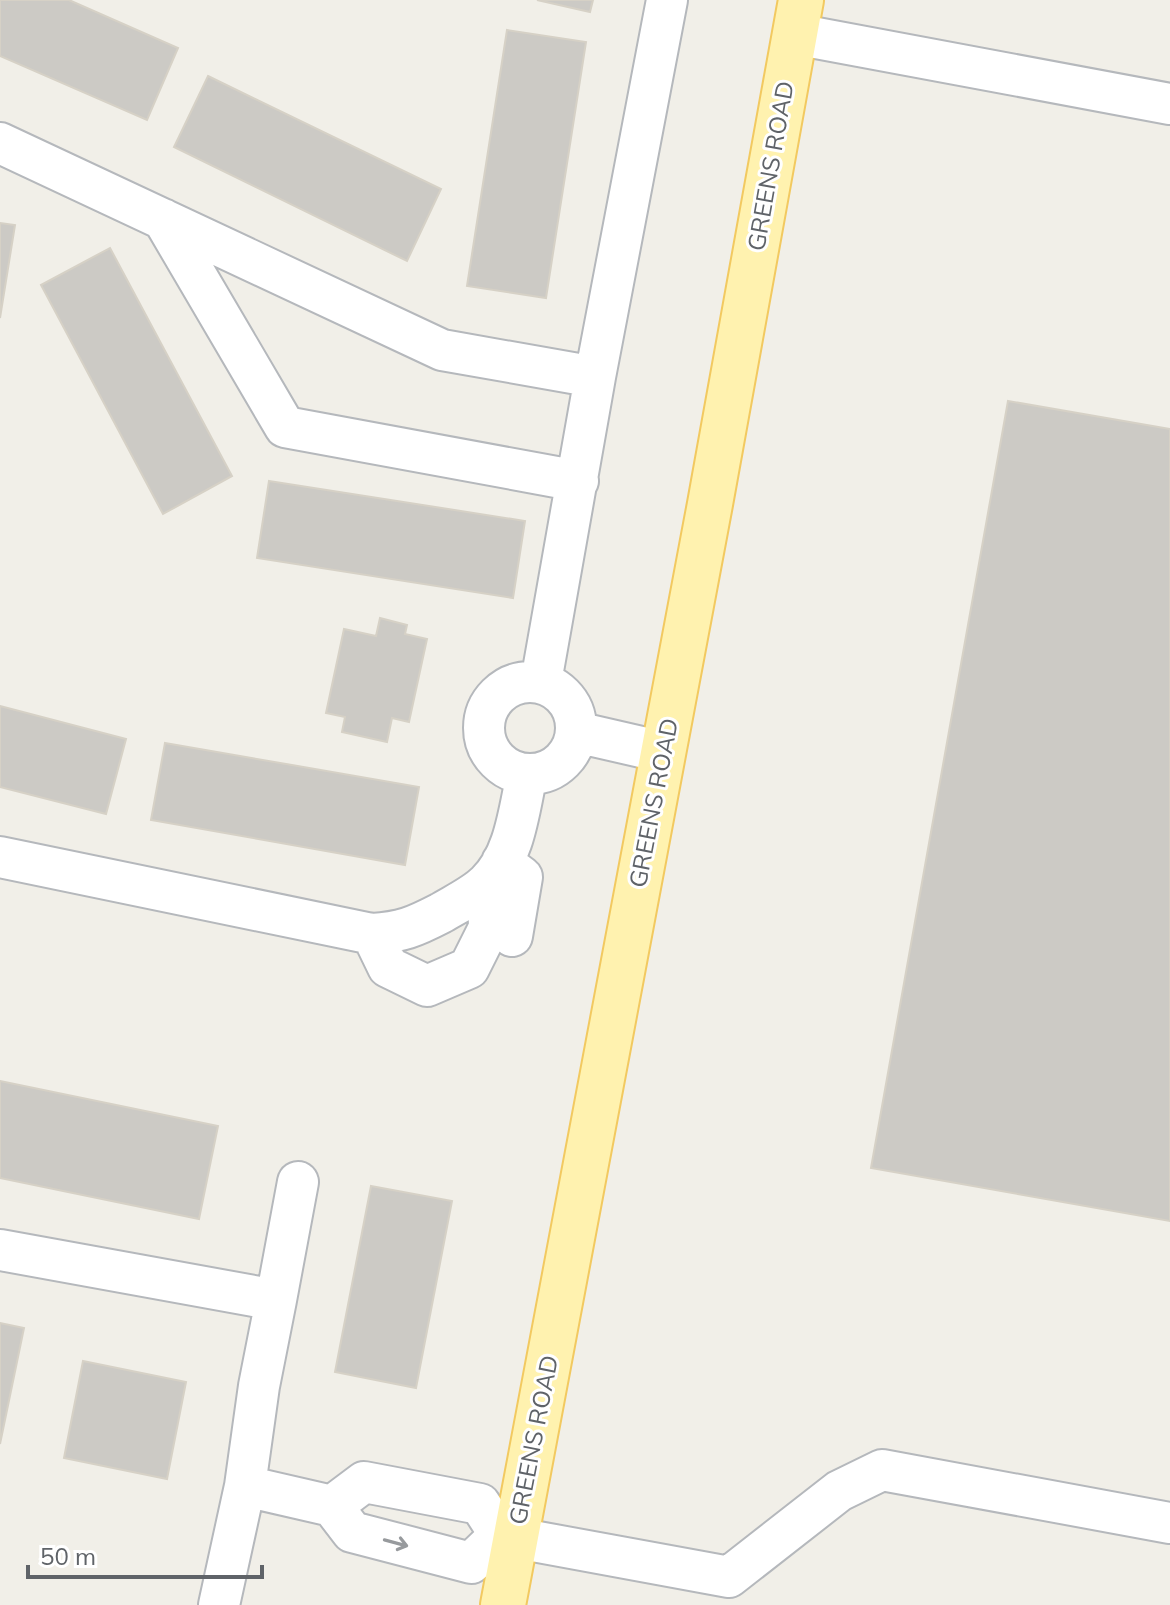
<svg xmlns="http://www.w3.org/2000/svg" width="1170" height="1605" font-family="Mulish,sans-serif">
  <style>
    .building { fill: #cccac5; stroke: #d6d1c6; stroke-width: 2 }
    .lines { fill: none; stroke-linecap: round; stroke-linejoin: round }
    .minor-casing { stroke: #b5b8bc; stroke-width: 44 }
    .major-casing { stroke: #f2c960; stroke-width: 48 }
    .minor { stroke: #fff; stroke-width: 40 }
    .major { stroke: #fff2af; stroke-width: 44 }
    .oneway { stroke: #979a9d }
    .labels { text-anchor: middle; stroke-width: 6; stroke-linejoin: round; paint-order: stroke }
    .street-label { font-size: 24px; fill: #5f6368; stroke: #fff }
  </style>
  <rect width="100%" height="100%" fill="#f1efe8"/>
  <path class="building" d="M0,0h69l109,48 -31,72 -147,-64z
    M537,0h56l-3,12z
    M507,30l79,12 -40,256 -79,-12z
    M208,76l233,113 -34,72 -233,-114z
    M0,223l15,2 -15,93z
    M110,248l122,228 -69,38 -122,-229z
    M1008,401l162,28v792l-299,-53z
    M269,481l256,40 -12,77 -256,-40z
    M380,618l27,7 -2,9 22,5 -18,83 -17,-4 -5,24 -45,-10 3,-15 -19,-4 18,-84 32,7z
    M0,706l126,33 -20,75 -106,-27z
    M165,743l254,44 -14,78 -254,-45z
    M0,1081l218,45 -19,93 -199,-41z
    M371,1186l81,15 -36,187 -81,-16z
    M0,1323l24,5 -24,116z
    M83,1361l103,21 -19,97 -103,-21z"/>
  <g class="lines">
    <defs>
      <path id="minor" d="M795,34l375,70
        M0,143l442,207 153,27
        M163,219l122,208 293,54
        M484 728a46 46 0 1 1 92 0a46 46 0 1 1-92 0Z
        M541,682l54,-305 72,-377
        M576,732l87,20
        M0,857l372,77c30,-2 42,-7 69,-21 15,-9 34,-18 46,-30 28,-27 32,-73 40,-109
        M502,862l20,15 -10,59
        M372,934l16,33 39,19 42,-18 20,-40 -1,-46
        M0,1250l276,50 -17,86 -14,100 -26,119
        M276,1300l22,-118
        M245,1486l87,20 20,26 119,31 29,-28
        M332,1506l32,-24 116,22 20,31 229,42 110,-86 43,-21 288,53"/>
      <path id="major" d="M503,1605l207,-1101 91,-504"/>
    </defs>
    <use href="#minor" class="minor-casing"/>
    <use href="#major" class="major-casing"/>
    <use href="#minor" class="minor"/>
    <use href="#major" class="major"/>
  </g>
  <defs><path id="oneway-shaft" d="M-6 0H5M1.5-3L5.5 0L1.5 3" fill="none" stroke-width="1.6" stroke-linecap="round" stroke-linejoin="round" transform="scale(2)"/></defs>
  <use class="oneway" href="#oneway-shaft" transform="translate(396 1543) rotate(15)"/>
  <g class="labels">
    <g class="street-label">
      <text transform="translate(771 166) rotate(-80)" y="8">GREENS ROAD</text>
      <text transform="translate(654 803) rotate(-79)" y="8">GREENS ROAD</text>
      <text transform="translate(534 1440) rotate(-79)" y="8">GREENS ROAD</text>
    </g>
  </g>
  <path d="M28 1565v12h234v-12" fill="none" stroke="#5f6368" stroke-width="4"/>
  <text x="40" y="1565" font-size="24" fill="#5f6368" stroke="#ffffff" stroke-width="6" paint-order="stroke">50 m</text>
</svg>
